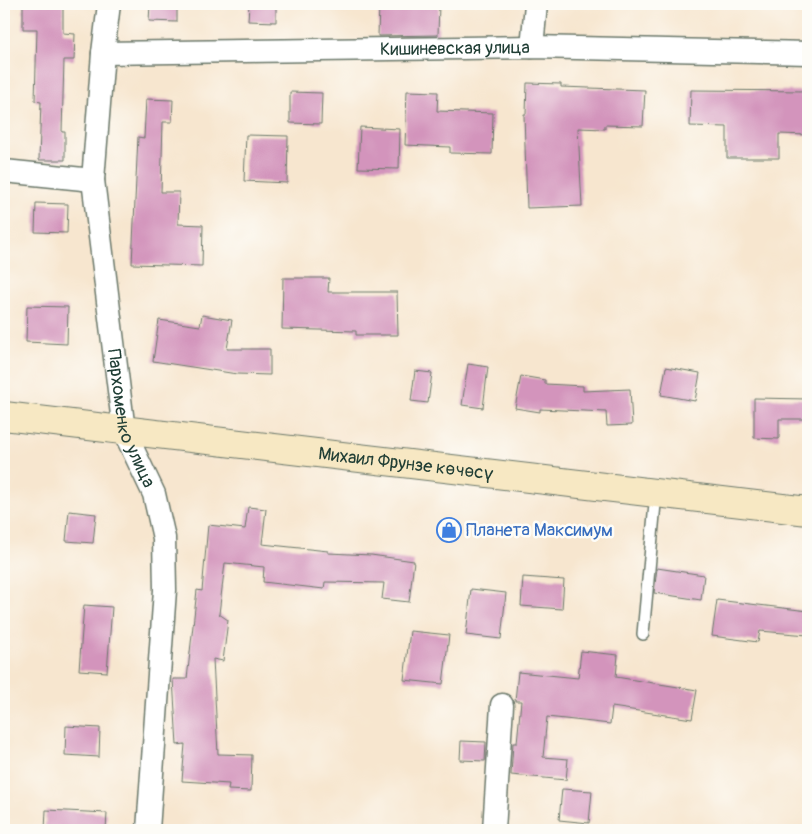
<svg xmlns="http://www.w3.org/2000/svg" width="812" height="834" font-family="Pangolin,sans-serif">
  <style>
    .building { fill: #d394bc }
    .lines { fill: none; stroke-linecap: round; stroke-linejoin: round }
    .lane-casing { stroke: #6b786a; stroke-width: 14 }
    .street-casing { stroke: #6b786a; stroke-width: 25 }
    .secondary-casing { stroke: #6b786a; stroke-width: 30 }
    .lane { stroke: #fff; stroke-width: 11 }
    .street { stroke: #fff; stroke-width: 22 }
    .secondary { stroke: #f7e8c3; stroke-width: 28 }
    .labels { text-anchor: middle; stroke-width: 5; stroke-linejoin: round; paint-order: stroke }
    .street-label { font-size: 18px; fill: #1f3d34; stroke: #fdfcf7 }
    .shop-label { font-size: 18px; fill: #366cbe; stroke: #fdfcf7; text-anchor: start }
  </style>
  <rect width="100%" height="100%" fill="#fdfcf7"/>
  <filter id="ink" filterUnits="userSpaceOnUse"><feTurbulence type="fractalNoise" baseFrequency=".02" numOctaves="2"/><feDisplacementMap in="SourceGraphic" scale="10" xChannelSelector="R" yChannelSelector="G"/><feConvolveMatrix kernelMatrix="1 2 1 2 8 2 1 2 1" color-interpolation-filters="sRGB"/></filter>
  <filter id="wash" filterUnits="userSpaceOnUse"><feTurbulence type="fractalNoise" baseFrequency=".0096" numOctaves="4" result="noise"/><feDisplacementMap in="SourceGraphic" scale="20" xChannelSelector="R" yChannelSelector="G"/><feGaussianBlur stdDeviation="1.12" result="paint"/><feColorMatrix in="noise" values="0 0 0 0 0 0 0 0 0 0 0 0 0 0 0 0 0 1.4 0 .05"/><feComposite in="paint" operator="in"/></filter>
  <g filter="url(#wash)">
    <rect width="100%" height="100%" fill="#f7e6cf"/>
    <g id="blocks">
      <path class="building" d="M23,4h40v29l12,1 -1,26h-10l-2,72h3v28h-26l2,-58 -6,-1 2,-72h-14z
        M150,4h27v18l-28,-1z
        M249,4h27v18l-28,-1z
        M379,4h60l-1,31 -60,1z
        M527,83l34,1v3l84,3 -2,36 -38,-1v4l-27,-1 4,78 -55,2 -3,-94h2z
        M691,90l117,1v44l-29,-1v24h-52v-31l-37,-1z
        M407,91l31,1 -1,19 56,2 -1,41 -42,-1v-6l-45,-2z
        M290,92l32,1 -1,31 -31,-1z
        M146,99l27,1 -1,22h-9l-2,70h18l-1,32 25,1 -1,41 -70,-2 6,-127 6,1z
        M360,127l40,2 -1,40 -41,-1z
        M246,135l42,1 -1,47 -43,-2z
        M36,203l32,1 -1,29 -32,-1z
        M283,278h46l-1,14h69l1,43h-42v-4l-74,-2z
        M27,306l41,1 -1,37 -41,-2z
        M202,315l30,5 -5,29h43v26l-33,-1 -84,-13 6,-41 41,6z
        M468,364l20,3 -5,41 -21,-3z
        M666,367l34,6 -5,28 -34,-6z
        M415,371l17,2 -4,30 -17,-2z
        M521,376l24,4v4l38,2v5l47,-2 2,36 -25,1 -1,-14 -66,-3v3l-25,-4z
        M754,398l54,1v20h-29v20l-25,-1z
        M248,507l18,2 -4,35 66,7v2l43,2 43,6 -5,41 -27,-3 2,-16 -59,-1 -1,7 -61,-7 1,-15 -39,-4 -6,51 9,6 -5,41 -10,-2 5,95 34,1 -1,36 -23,-1 1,-6 -47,-3 3,-37 -8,1 -4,-66h14l10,-89 5,1 6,-66 37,4z
        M69,511l27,3 -3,29 -27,-2z
        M657,568l47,7 -3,25 -47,-7z
        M523,577l41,3 -2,29 -41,-3z
        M471,589l35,4 -5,46 -35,-4z
        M717,600l91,11v24l-48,-4 -2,11 -46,-6z
        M84,605l28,2 -5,65 -28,-2z
        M410,631l39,4 -6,49 -39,-4z
        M581,651l37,4 -2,22 81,13 -5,29 -80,-12 -2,17 -63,-7 -4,40 25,2 -2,21 -55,-5 2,-32h4l4,-42h-6l3,-29 60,6z
        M66,726l34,2 -1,29 -34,-2z
        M461,741l25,1 -1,19 -25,-1z
        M562,789l30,2 -3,32 -30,-3z
        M46,810l61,3 -1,17h-61z"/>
    </g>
  </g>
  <g filter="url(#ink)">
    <use href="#blocks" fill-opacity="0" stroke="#6b786a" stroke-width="1"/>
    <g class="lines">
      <defs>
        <path id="lane" d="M643,634l13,-141"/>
        <g id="street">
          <path id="s1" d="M109,4l-6,49 -10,127 31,251 30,63 10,44 1,52 -17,240"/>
          <path d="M532,47l4,-43"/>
          <path id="s2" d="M103,53l429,-6 276,6"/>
          <path d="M4,171l89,9"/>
          <path d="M494,830l8,-125"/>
        </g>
        <g id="secondary">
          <path id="s3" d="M4,416l804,95"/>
        </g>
      </defs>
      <use href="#lane" class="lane-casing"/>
      <use href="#street" class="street-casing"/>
      <use href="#secondary" class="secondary-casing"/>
      <use href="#lane" class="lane"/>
      <use href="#street" class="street"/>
      <use href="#secondary" class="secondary"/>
    </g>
  </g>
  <defs>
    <symbol id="shop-ring" viewBox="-11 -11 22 22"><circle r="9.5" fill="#fdfcf7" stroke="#3f7fe0" stroke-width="1.5"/><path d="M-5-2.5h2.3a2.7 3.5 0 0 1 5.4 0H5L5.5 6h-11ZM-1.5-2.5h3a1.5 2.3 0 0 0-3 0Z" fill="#3f7fe0"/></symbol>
  </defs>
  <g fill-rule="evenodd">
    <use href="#shop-ring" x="435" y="516" width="28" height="28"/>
  </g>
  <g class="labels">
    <g class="street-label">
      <text dy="6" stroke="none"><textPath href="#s2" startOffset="352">Кишиневская улица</textPath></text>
      <text dy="6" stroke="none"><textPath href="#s1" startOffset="419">Пархоменко улица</textPath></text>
      <text dy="6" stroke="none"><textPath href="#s3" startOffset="405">Михаил Фрунзе көчөсү</textPath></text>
    </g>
    <g class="shop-label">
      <text x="466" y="536">Планета Максимум</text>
    </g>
  </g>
  <rect width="812" height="834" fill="none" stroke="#fdfcf7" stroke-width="20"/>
</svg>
